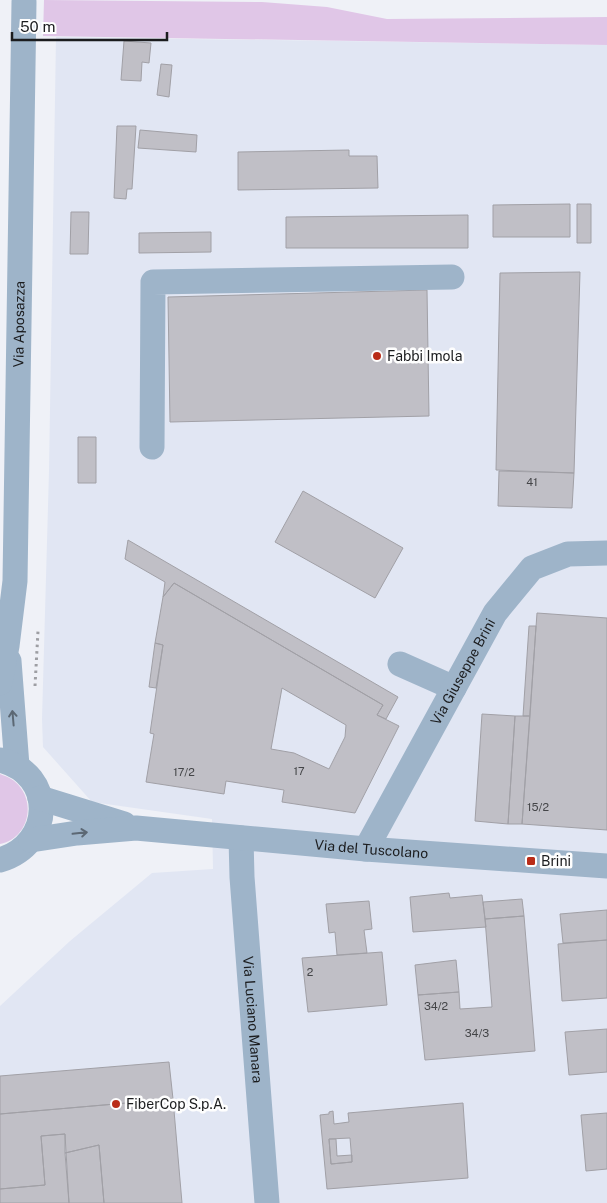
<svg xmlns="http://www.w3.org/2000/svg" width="607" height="1203" viewBox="0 0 607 1203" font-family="'Public Sans',sans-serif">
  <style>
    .built { fill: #e1e6f3 }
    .green { fill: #e0c6e7 }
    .building { fill: #c0bfc6; stroke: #a1a0a6; fill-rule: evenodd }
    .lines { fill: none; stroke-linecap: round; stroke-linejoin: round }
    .path { stroke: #9d9ea3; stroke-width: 3; stroke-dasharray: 2.5 4; stroke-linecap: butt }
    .minor { stroke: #9eb4c9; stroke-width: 25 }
    .oneway { stroke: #5c6874 }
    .poi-dot { fill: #b92c18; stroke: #fefefe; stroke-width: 2 }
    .labels { text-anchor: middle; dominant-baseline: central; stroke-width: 5; stroke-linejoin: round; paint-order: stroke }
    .number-label { font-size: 11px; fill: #444548 }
    .street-label { font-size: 14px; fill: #1b1c1e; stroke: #fefefe }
    .poi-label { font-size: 14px; fill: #1b1c1e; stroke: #fefefe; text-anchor: start }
  </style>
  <rect width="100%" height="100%" fill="#eff1f7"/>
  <!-- built -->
  <path class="built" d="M56 37 607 45V1203H0V1006L70 941 152 873 213 869 212 819 92 802 43 747 42 719 49 471Z"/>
  <!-- green -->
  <path class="green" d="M44 0 262 2 327 7 387 19 607 17V45L43 36Z
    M0 774C8 777 15 780 20 787 36 807 26 839 0 844Z"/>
  <!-- building -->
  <path class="building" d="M124 41 151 43 149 63 142 62 141 81 121 80Z
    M161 64 172 65 169 97 157 95Z
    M117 126H136L132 189H127L126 199 114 198Z
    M140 130 197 135 196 152 138 148Z
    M349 150V156H377L378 188 238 190V152Z
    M570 204V237H493V205Z
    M577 204H591V243H577Z
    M71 212H89L88 254H70Z
    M468 215V248H286V217Z
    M211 232V252L139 253V233Z
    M580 272 574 473 496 470 500 273Z
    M427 290 429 416 170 422 168 297Z
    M78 437H96V483H78Z
    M499 471 574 473 572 508 498 506Z
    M303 491 403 548 375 598 275 542Z
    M128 540 398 697 386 719 377 715 383 705 174 583 163 597 165 582 125 559Z
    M174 583 383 705 377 715 399 726 355 813 282 802 284 790 226 781 224 794 146 782 154 734 150 733 163 645 155 643 163 597ZM282 688 346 725 345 737 329 769 294 753 271 749Z
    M537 613 607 618V830L522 824Z
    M529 626H536L530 716H523Z
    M155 643 163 645 156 688 149 687Z
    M482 714 515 716 508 824 475 821Z
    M515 716H530L522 824H508Z
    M449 893 450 898 482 895 486 927 413 932 410 897Z
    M522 899 524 916 485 919 483 902Z
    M369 901 372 929 364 930 367 953 337 955 335 932 329 933 326 904Z
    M607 910V940L563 943 560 914Z
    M524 916 535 1051 425 1060 418 995 459 992 460 1009 492 1007 485 919Z
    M607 940V998L562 1001 558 944Z
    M382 952 387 1005 308 1012 302 958Z
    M456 960 459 992 418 995 415 965Z
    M607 1029V1072L569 1075 565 1032Z
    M169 1062 173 1099 0 1114V1076Z
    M173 1099 182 1203H104L99 1145 65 1153V1134L41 1136 45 1185 0 1189V1114Z
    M463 1103 468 1178 327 1189 320 1115 329 1114V1112L333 1111 334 1124 349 1122 348 1113ZM350 1138 352 1162 331 1164 329 1139Z
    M607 1113V1169L586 1171 581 1115Z
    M65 1134 69 1203H0V1189L45 1185 41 1136Z
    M329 1139H336L337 1156 352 1155V1162L331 1164Z
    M99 1145 104 1203H69L65 1153Z"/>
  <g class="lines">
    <!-- path -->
    <path class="path" d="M35 686 38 631"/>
    <!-- minor -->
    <g class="minor">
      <path d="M152 447 153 282 452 277"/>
      <path d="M9 661 17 766"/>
      <path d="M400 664 454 688"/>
      <path id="s1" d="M0 683 7 646 15 581 24 2"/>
      <path d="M0 760C56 774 54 844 0 860"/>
      <path d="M40 798 124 824"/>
      <path id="s2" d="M241 838 242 877 267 1203"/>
      <path id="s3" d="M31 840 77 833 136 828 366 849 607 866"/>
      <path id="s4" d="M366 849 495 613 532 568 568 554 607 553"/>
    </g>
  </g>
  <!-- one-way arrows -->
  <defs><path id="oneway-shaft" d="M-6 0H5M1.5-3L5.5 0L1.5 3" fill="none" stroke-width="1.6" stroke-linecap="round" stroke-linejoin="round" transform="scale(1.25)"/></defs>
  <g class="oneway">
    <use href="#oneway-shaft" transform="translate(13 718) rotate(-95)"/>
    <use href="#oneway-shaft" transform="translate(80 833) rotate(-6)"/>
  </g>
  <!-- markers -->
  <g class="poi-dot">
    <circle cx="377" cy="356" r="5"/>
    <rect x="526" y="856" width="10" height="10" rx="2.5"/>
    <circle cx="116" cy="1104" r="5"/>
  </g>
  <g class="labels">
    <!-- number labels -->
    <g class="number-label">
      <text x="532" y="482">41</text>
      <text x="299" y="771">17</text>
      <text x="184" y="772">17/2</text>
      <text x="538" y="807">15/2</text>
      <text x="310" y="972">2</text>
      <text x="436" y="1006">34/2</text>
      <text x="477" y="1033">34/3</text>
    </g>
    <!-- street labels -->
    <g class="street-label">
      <text stroke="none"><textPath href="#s1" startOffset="360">Via Aposazza</textPath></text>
      <text stroke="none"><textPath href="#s4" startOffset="202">Via Giuseppe Brini</textPath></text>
      <text stroke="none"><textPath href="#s3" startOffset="342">Via del Tuscolano</textPath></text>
      <text stroke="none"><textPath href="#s2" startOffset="182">Via Luciano Manara</textPath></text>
    </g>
    <!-- poi labels -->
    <g class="poi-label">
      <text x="387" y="356">Fabbi Imola</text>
      <text x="541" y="861">Brini</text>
      <text x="126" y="1104">FiberCop S.p.A.</text>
    </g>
  </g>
  <!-- scale -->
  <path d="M12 32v8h155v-8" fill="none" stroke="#1b1c1e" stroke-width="2.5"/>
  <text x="20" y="32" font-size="15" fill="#1b1c1e" stroke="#fefefe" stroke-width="4" paint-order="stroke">50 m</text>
</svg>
